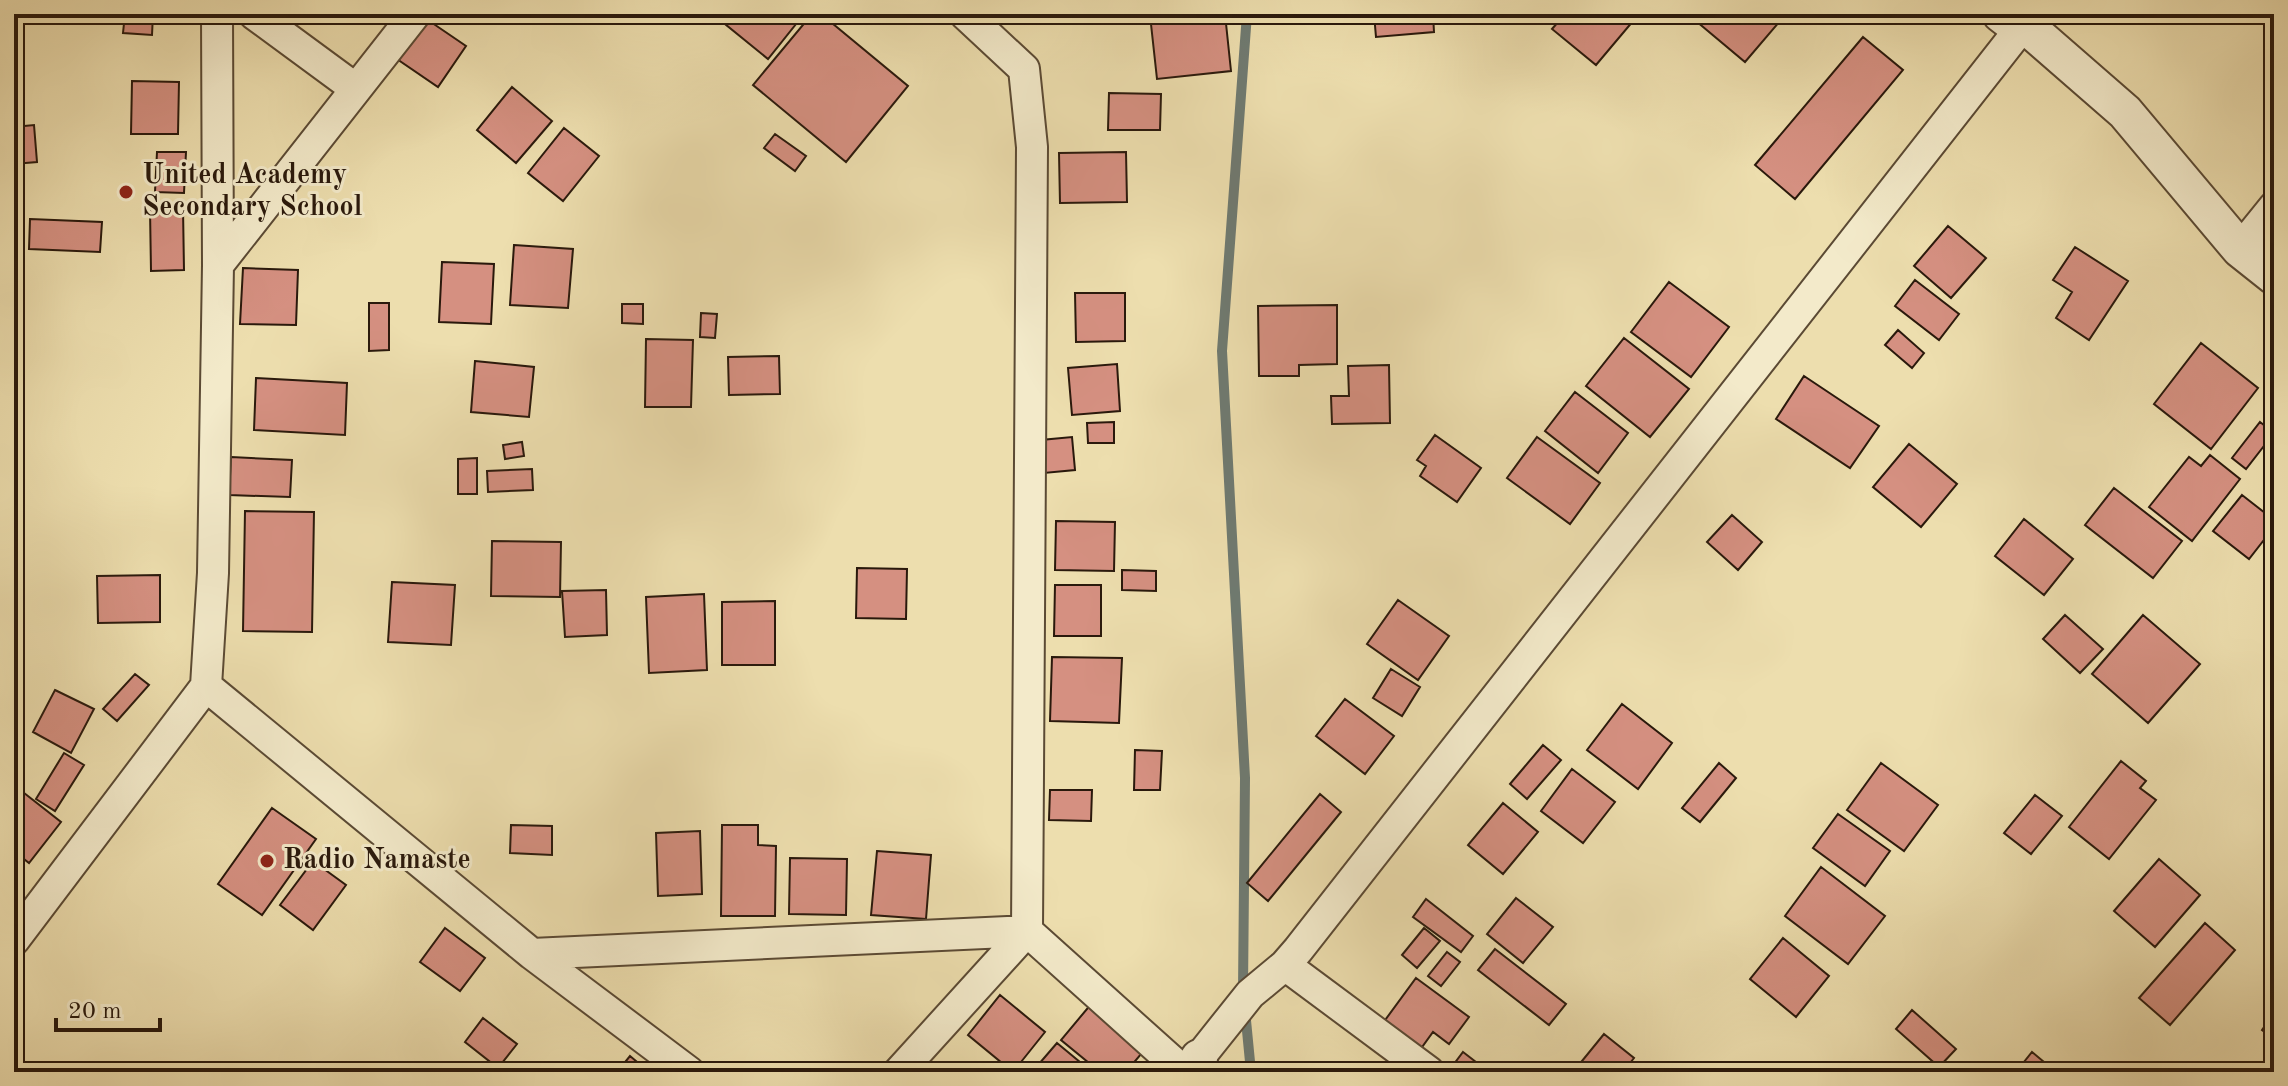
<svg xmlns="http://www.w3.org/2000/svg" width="2288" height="1086" viewBox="0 0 2288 1086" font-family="'Old Standard TT',serif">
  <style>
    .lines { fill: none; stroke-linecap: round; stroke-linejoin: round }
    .stream { stroke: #6f7a71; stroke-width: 10 }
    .building { fill: #d59081; stroke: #2a190c; stroke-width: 2 }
    .minor-casing { stroke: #5b4a34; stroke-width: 34 }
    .tertiary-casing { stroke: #5b4a34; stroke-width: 40 }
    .minor { stroke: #f3eaca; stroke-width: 30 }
    .tertiary { stroke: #f3eaca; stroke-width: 36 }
    .poi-dot { fill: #8f2418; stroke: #f3eaca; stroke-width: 3 }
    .labels { text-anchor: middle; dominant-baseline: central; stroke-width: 6; stroke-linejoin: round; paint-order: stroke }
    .poi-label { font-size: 28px; font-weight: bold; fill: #2a190c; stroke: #f3eaca; text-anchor: start }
  </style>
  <rect width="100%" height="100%" fill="#eddeae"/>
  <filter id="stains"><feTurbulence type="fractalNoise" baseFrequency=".0025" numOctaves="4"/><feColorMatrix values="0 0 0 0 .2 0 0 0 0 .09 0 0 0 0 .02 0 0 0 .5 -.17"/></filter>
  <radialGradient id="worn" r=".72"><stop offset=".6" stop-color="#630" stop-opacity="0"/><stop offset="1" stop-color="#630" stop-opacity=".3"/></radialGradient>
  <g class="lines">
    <!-- stream -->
    <path class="stream" d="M1243 990 1245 778 1222 351 1247 14
      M1245 1010 1251 1072"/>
  </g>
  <!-- building -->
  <path class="building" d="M64 14H119V21L64 22Z
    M125 14H153L152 35 123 33Z
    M733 14H804L768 59 725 24Z
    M812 14H821L908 86 846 162 753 85Z
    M1161 14H1225L1231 71 1157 79 1150 15Z
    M1374 14H1433L1434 32 1376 37Z
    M1565 14H1639L1596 65 1552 29Z
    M1691 14H1786L1745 62 1690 16Z
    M422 16 466 46 438 87 394 57Z
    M1863 37 1903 70 1795 199 1755 165Z
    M132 81 179 82 178 134H131Z
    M512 87 552 121 516 163 477 130Z
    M1109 93 1161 94 1160 130H1108Z
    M34 125 37 162 14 164V127Z
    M564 128 599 156 563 201 528 173Z
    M775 134 806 156 795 171 764 148Z
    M157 152H186L184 193 155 192Z
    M1126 152 1127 202 1060 203 1059 153Z
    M183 208 184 270 151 271 150 209Z
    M30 219 102 222 100 252 29 249Z
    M1948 226 1986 258 1951 298 1914 266Z
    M514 245 573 249 568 308 510 305Z
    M2075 247 2128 281 2089 340 2056 318 2072 292 2053 280Z
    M442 262 494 264 491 324 439 322Z
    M243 268 298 270 296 325 240 324Z
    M1915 280 1959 314 1939 340 1895 306Z
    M1669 282 1729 327 1691 377 1631 332Z
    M1075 293H1125V341L1076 342Z
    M369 303H389V350L369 351Z
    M622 304H643V324L622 323Z
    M1337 305V364L1299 365V376H1259L1258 306Z
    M701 313 717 314 715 338 700 337Z
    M1898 330 1924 353 1912 368 1885 345Z
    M1624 338 1689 389 1650 437 1586 386Z
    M646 339 693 340 691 407H645Z
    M2201 343 2258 388 2211 449 2154 404Z
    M779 356 780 394 729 395 728 357Z
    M475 361 534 367 529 417 471 412Z
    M1117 364 1120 411 1072 415 1068 368Z
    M1389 365 1390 423 1332 424 1331 396H1349L1348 366Z
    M1804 376 1879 426 1850 468 1776 419Z
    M256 378 347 383 345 435 254 430Z
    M1575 392 1628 433 1598 473 1545 431Z
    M1114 422V443H1088L1087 423Z
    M2260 422 2274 433 2246 469 2232 458Z
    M1435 435 1481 468 1457 502 1420 476 1426 466 1417 460Z
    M1072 437 1075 470 1044 473 1041 440Z
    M1537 437 1600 483 1570 524 1507 478Z
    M522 442 524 456 505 459 503 445Z
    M1909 444 1957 484 1921 527 1873 487Z
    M2210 455 2240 479 2192 541 2149 507 2189 457 2201 466Z
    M231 457 292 460 290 497 229 495Z
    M477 458V494H458V459Z
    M532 469 533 490 488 492 487 471Z
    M2114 488 2182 541 2153 578 2085 525Z
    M2242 495 2274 520V527L2249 559 2213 531Z
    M245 511 314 512 312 632 243 631Z
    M1732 515 1762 542 1738 570 1707 542Z
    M2024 519 2073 559 2044 595 1995 556Z
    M1056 521 1115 522 1114 571 1055 570Z
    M492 541 561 542 560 597 491 596Z
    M857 568 907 569 906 619 856 618Z
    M1122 570 1156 571V591L1122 590Z
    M160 575V622L98 623 97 576Z
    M392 582 455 585 451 645 388 642Z
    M1055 585H1101V636H1054Z
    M606 590 607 635 565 637 562 591Z
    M704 594 707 670 649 673 646 597Z
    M1398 600 1449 636 1418 680 1367 644Z
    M775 601V665H722V602Z
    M2065 615 2103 649 2080 673 2043 639Z
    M2143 615 2200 664 2148 723 2092 674Z
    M1052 657 1122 658 1119 723 1050 721Z
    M1391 669 1420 687 1402 716 1373 698Z
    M135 674 149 685 117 721 103 709Z
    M55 690 94 709 71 753 33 732Z
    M1345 699 1394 736 1365 774 1316 736Z
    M1622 704 1672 743 1638 789 1587 750Z
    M1543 745 1561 760 1527 799 1510 784Z
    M1135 750 1162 751 1160 790H1134Z
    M64 753 84 765 55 811 36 799Z
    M2121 761 2146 781 2140 788 2156 800 2109 859 2069 827Z
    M1719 763 1736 778 1700 822 1682 808Z
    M1881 763 1938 805 1904 851 1847 810Z
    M1572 769 1615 802 1583 843 1541 811Z
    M19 789 61 822 29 863 14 851V795Z
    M1050 790H1092L1091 821 1049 820Z
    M1320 794 1341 812 1268 901 1247 883Z
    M2035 795 2062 816 2031 854 2004 833Z
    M1503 803 1538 832 1503 874 1468 845Z
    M272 808 316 839 262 915 218 884Z
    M1838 814 1890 851 1865 886 1813 848Z
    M511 825 552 826V855L510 853Z
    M722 825H758V845L776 846 775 916H721Z
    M700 831 702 894 658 896 656 833Z
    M877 851 931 855 926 919 871 915Z
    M790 858 847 859 846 915 789 914Z
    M2159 859 2200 895 2155 947 2114 911Z
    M313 861 346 885 313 930 280 905Z
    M1821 867 1885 916 1848 964 1785 916Z
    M1516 898 1553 927 1523 963 1487 934Z
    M1426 899 1473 936 1461 952 1413 917Z
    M2205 923 2235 950 2170 1025 2139 998Z
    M445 928 485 958 460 991 420 962Z
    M1424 928 1440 941 1417 968 1402 955Z
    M1783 938 1829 976 1796 1017 1750 979Z
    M1495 949 1566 1004 1549 1025 1478 970Z
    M1447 952 1460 962 1441 986 1428 976Z
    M1416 978 1469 1017 1449 1044 1433 1032 1417 1054 1380 1027Z
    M1000 995 1045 1032 1013 1072 968 1035Z
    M1092 1003 1147 1047 1126 1072H1100L1061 1040Z
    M1912 1010 1956 1049 1939 1067 1896 1029Z
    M2274 1013V1039L2262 1030Z
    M483 1018 517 1044 498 1068 465 1042Z
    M1604 1034 1634 1058 1623 1072H1573Z
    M1057 1043 1092 1072H1032Z
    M1463 1052 1485 1069 1483 1072H1448Z
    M2032 1052 2056 1072H2016Z
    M630 1056 649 1072H617Z"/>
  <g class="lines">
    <defs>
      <path id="minor" d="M254 14 356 89
        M965 14 1024 69 1032 147 1027 931 1184 1072
        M2240 249 2274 207
        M218 265 415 14
        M206 686 532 954 689 1072
        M14 940 206 686 213 573 218 265 217 14
        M532 954 1027 931
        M1285 965 1429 1072
        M1199 1058 1250 994 1285 965 1298 950 2024 24
        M899 1072 1027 931"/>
      <path id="tertiary" d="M2001 14 2014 24H2024L2125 112 2240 249 2274 276
        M1194 1072 1199 1058"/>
    </defs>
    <!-- minor casing -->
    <use href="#minor" class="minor-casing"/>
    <!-- tertiary casing -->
    <use href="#tertiary" class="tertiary-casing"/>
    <!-- minor -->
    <use href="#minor" class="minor"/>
    <!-- tertiary -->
    <use href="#tertiary" class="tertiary"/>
  </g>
  <!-- markers -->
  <g class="poi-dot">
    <circle cx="126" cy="192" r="8"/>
    <circle cx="267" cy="861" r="8"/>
  </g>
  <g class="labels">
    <!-- poi labels -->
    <g class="poi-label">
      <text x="142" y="176">United Academy<tspan x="142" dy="32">Secondary School</tspan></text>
      <text x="283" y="861">Radio Namaste</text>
    </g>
  </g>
  <!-- margin -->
  <rect width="2288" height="1086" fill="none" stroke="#eddeae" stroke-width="48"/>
  <rect x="16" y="16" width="2256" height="1054" fill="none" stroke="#2a190c" stroke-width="4"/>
  <rect x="24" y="24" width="2240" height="1038" fill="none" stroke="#2a190c" stroke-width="2"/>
  <!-- scale -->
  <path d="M56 1018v12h104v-12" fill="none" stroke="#2a190c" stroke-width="4"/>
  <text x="68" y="1018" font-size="24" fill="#2a190c" stroke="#f3eaca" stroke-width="6" paint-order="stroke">20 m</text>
  <rect width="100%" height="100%" filter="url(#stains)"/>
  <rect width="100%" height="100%" fill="url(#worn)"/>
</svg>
